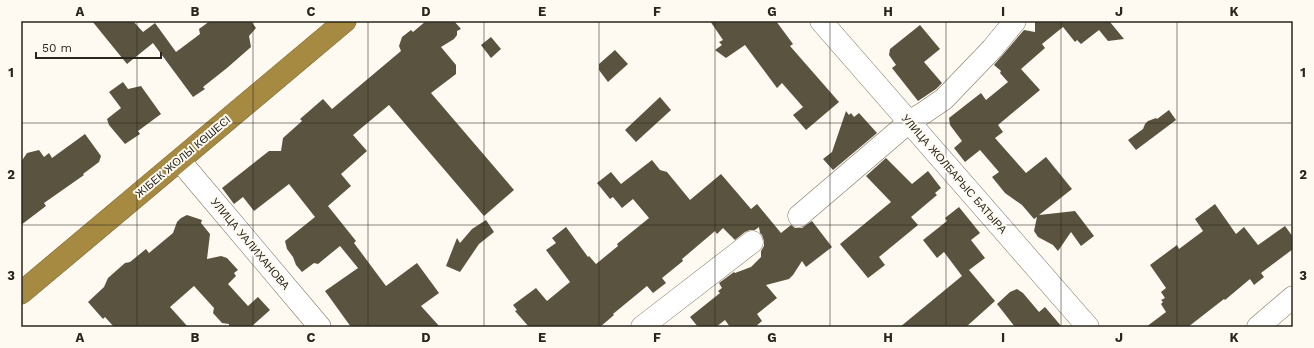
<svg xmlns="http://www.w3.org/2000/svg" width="1314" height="348" viewBox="0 0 1314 348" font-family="'Work Sans',sans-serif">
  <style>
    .building { fill: #5a533f }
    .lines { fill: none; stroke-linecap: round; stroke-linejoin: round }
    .minor-casing { stroke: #7d7460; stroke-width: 23 }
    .highway-casing { stroke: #7a6734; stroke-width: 23 }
    .minor { stroke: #fff; stroke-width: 22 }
    .highway { stroke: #a68a41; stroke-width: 22 }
    .grid { fill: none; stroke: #29261d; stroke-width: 1; stroke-opacity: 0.55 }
    .labels { text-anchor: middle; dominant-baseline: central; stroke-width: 4; stroke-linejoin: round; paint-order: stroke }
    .street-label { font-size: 11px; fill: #29261d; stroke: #fefaf1 }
    .neatline { fill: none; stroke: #29261d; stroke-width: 1.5 }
    .grid-label { font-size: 13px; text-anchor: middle; font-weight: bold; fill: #29261d }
  </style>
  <rect width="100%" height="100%" fill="#fefaf1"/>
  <!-- building -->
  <path class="building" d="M92 21H133L143 32 155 23 176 52 200 34 199 29 210 21H251L256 28 249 36 251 47 227 68 203 87 205 89 193 97 153 43 127 64Z
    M426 21H454L461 29 457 31V35L454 39 441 47 456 65V74L431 93 514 190 484 216 389 105 353 135 367 151 341 174 351 186 328 206 356 241 354 243 386 286 417 263 439 293 421 306 440 327H351L325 291 358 268 340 246 318 264 314 263 302 272 296 265 293 257 287 249 285 241 315 217 289 184 254 211 243 197 234 204 222 188 269 151H281L283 138 302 121 300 119 323 99 332 109 401 51 399 46 402 37 411 30 413 32Z
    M710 21H776L793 44 790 46 839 102 806 130 793 115 803 107 782 83 777 88 745 45 726 58 715 50 722 45 719 42 723 40Z
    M1035 21H1110V22L1124 39 1108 41 1099 30 1081 44 1077 40 1075 42 1063 27 1042 44 1045 48 1021 69 1040 90 998 125 1003 132 995 138 1026 173 1046 157 1072 189 1039 215 1075 211 1094 236 1081 246 1071 232 1058 251 1053 245 1038 237 1034 231 1037 217 1034 219 1022 205 1005 193 992 177 999 172 980 150 965 162 954 148 962 141 950 125 949 118 981 93 986 100 1008 82 1000 73 1001 71 994 65 1024 30 1035 32Z
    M920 25 940 49 924 62 942 83 936 89 918 101 892 68 896 65 889 55 890 49Z
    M491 37 501 49 491 58 481 45Z
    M615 50 628 64 608 82 599 70V64Z
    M123 82 128 89 141 86 161 114 138 131 140 134 125 144 109 125 107 119 121 108 109 92Z
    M660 97 671 110 636 142 625 130Z
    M1169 110 1176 120 1136 150 1128 140 1143 129 1145 124 1148 121 1156 118 1157 119Z
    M846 111 849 115 851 113 854 117 859 113 877 133 833 170 823 159 832 152Z
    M85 134 101 156 99 162 83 174 84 175 44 203 46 206 21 225V162L27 153 39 150 44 157 49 153 52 158Z
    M886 158 912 184 928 171 941 188 935 193 937 195 911 217 918 225 879 257 885 265 868 278 840 244 891 202 866 176Z
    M652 160 660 170 667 172 690 200 721 174 751 209 757 204 781 233 791 225 795 228H802L812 221 832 247 806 267 802 261 793 275 789 279 766 285 777 298 757 314 762 321 755 327H730L725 320 716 327H698L690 317 720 293 718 291 722 288 719 283 734 272 735 273 751 267 761 257V251L764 246V241L762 235 760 233 759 227 755 230H750L745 232 735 240 723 228 717 234 715 231 682 259 683 261 662 278 666 283 653 293 647 286 613 314 614 315 600 327H529L515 311 517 310 513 305 536 288 547 301 570 282 546 250 556 243 552 238 566 227 588 257 589 256 596 264 618 246 617 244 649 218 633 199 622 208 613 197 610 199 597 183 611 172 621 184Z
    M1215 204 1236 234 1244 227 1258 245 1285 226 1293 237V249L1261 273 1264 277 1254 285 1250 279 1225 300 1224 299 1188 327H1146L1166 312 1161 304 1163 302 1161 300 1165 298 1161 292 1166 288 1150 265 1177 245 1179 249 1203 231 1195 219Z
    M959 207 980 233 971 240 985 258 969 270 995 301 966 327H900L968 271 962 276 944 252 937 258 923 240 947 221 945 218Z
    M187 215 202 220 201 223 210 234 207 259 221 256 227 258 238 270 234 273 236 276 228 284 248 306 258 297 270 310 251 327H229V324L222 323 213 313 214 308 194 286 170 307 188 327H114L105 317 103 319 88 302 104 287 108 278 125 263 130 262 146 249 149 253 173 233 177 222 181 218Z
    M486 220 494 232 479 244 460 272 446 266 457 238 460 243 472 229Z
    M1017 289 1023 293 1039 312 1045 307 1062 327H1015L997 304 1010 292Z"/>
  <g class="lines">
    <defs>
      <path id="minor" d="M821 21 1088 327
        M180 161 320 327
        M799 216 909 122 925 112 944 99 992 49 1015 21
        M642 327 752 242
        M1258 327 1293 297"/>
      <path id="highway" d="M21 293 345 21"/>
    </defs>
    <!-- minor casing -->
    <use href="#minor" class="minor-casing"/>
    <!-- highway casing -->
    <use href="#highway" class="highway-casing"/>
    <!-- minor -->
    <use href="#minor" class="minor"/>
    <!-- highway -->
    <use href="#highway" class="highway"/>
  </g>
  <!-- grid -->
  <path class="grid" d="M137 21V327M253 21V327M368 21V327M484 21V327M599 21V327M715 21V327M830 21V327M946 21V327M1061 21V327M1177 21V327M21 123H1293M21 225H1293"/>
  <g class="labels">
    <!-- street labels -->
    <g class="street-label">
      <text transform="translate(183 157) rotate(-40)">ЖІБЕК ЖОЛЫ КӨШЕСІ</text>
      <text transform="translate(954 174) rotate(49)">УЛИЦА ЖОЛБАРЫС БАТЫРА</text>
      <text transform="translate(250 244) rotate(50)">УЛИЦА УАЛИХАНОВА</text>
    </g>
  </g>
  <!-- border -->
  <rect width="1314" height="348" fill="none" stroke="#fefaf1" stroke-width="44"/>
  <!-- scale -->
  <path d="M36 52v6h125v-6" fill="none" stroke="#29261d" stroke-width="2"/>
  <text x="42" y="52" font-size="12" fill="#29261d" stroke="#fefaf1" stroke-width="3" paint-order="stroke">50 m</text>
  <rect x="22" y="22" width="1270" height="304" class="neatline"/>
  <g class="grid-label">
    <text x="80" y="16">A</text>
    <text x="195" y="16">B</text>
    <text x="311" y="16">C</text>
    <text x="426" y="16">D</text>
    <text x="542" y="16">E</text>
    <text x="657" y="16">F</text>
    <text x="772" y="16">G</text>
    <text x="888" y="16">H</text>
    <text x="1003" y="16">I</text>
    <text x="1119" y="16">J</text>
    <text x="1234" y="16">K</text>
    <text x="11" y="77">1</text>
    <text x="1303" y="77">1</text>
    <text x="11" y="179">2</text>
    <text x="1303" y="179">2</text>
    <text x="11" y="280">3</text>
    <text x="1303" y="280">3</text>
    <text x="80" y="342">A</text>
    <text x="195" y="342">B</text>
    <text x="311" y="342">C</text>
    <text x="426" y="342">D</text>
    <text x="542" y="342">E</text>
    <text x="657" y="342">F</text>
    <text x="772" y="342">G</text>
    <text x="888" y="342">H</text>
    <text x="1003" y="342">I</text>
    <text x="1119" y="342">J</text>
    <text x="1234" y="342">K</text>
  </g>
</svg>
